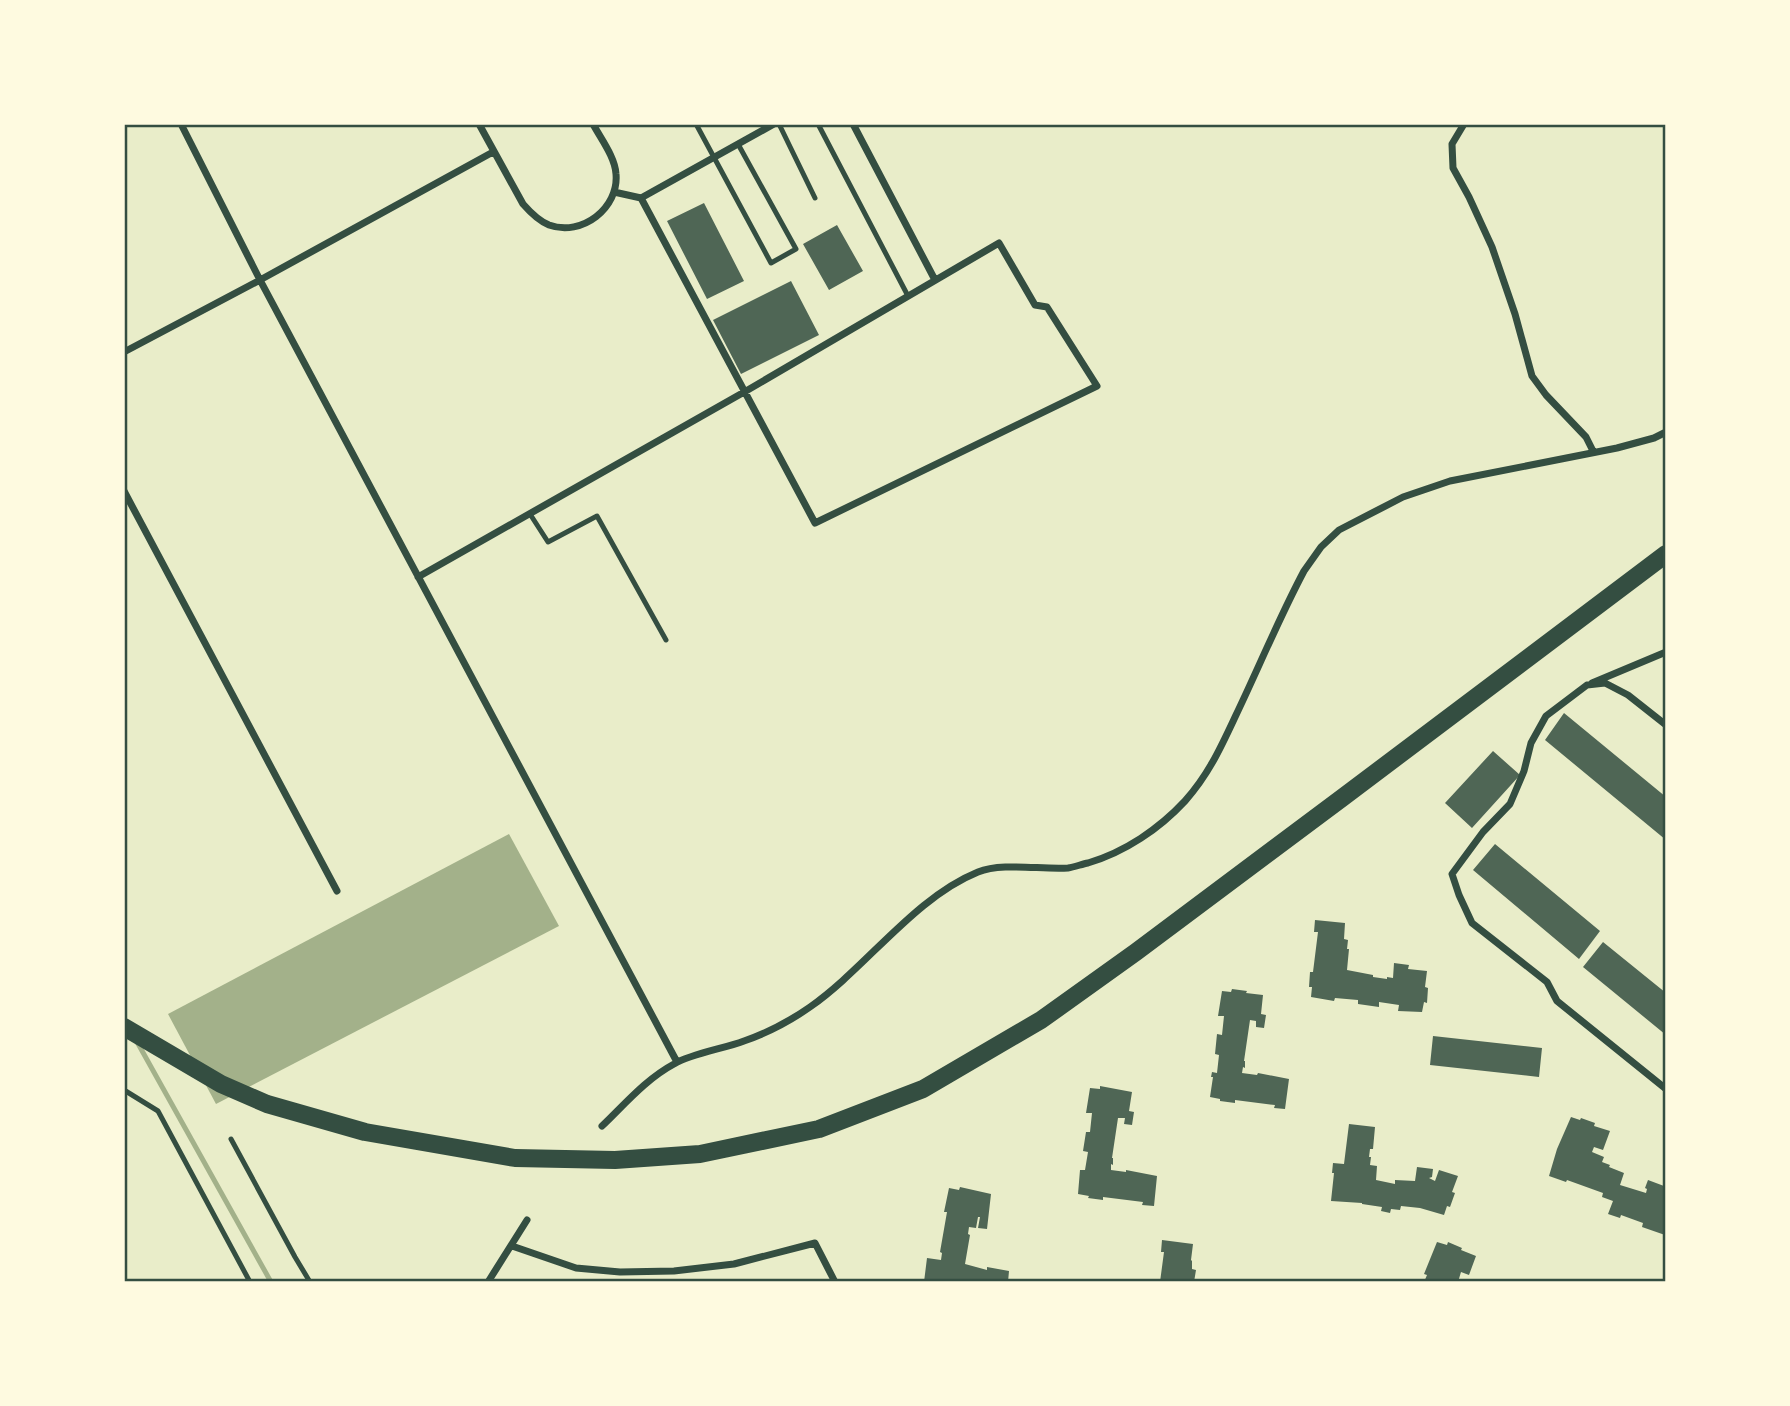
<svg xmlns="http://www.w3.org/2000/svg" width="1790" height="1406" viewBox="0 0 1790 1406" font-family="Manrope,sans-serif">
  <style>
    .water { fill: #a3b18a }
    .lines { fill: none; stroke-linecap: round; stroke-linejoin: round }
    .stream { stroke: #a3b18a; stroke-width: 5 }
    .building { fill: #4f6655 }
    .service { stroke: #344e41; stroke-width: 5 }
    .minor { stroke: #344e41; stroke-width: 7 }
    .trunk { stroke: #344e41; stroke-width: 18 }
    .neatline { fill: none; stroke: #344e41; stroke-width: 2.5 }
  </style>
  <rect width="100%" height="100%" fill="#e9edc9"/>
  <!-- water -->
  <path class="water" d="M509 834 559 926 216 1104 168 1014Z"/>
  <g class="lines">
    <!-- stream -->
    <path class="stream" d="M136 1040 271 1282"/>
  </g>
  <!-- building -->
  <path class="building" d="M704 203 744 281 707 299 667 221Z
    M837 225 863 271 829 290 803 244Z
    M791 281 819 335 741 374 713 320Z
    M1564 713 1666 797V840L1545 740Z
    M1493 751 1520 775 1472 828 1445 803Z
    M1495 844 1600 931 1579 959 1473 870Z
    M1315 920 1345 923 1344 939 1348 940 1347 949H1349L1347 970 1373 975V977L1387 979V977L1393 978 1394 963 1409 965 1408 969 1427 971 1425 987 1428 988 1427 1003 1424 1002 1422 1012 1398 1011 1399 1005 1379 1002V1007L1358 1004V1000L1335 998 1334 1001 1311 997 1312 987H1309L1310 972H1313L1318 932H1314Z
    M1603 942 1666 993V1035L1583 967Z
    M1232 989 1247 991 1246 993 1263 995 1261 1014 1266 1015 1264 1028 1256 1027V1021L1250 1020 1244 1061H1245V1068L1243 1067 1242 1073 1257 1075 1258 1073 1289 1079 1285 1109 1274 1108 1275 1105 1235 1100V1103L1220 1101V1099L1210 1097 1213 1077H1211L1212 1072 1217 1073 1219 1055 1215 1054 1217 1034 1222 1035 1224 1016H1218L1222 991 1231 992Z
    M1433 1036 1542 1048 1539 1077 1430 1065Z
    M1100 1086 1132 1092 1129 1111 1134 1112 1132 1125 1124 1124 1125 1118H1118L1112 1158H1113V1165L1111 1164V1170L1126 1172V1170L1157 1176 1154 1206 1142 1205 1143 1202 1103 1197V1200L1088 1198 1089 1196 1078 1194 1080 1170H1085L1088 1152 1083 1151 1086 1132H1090L1092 1113H1086L1090 1088 1100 1089Z
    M1571 1117 1580 1120 1581 1118 1595 1123 1594 1126 1610 1131 1603 1150 1594 1147 1592 1152 1604 1157 1602 1162 1610 1165 1609 1167 1624 1173 1620 1185 1646 1193 1647 1189 1645 1188 1648 1180 1664 1186 1663 1189 1666 1191 1665 1235 1642 1227 1643 1223 1621 1215 1620 1218 1608 1214 1613 1201 1602 1197 1603 1193 1567 1180 1566 1182 1549 1176 1557 1149Z
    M1349 1124 1375 1127 1373 1149H1370L1369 1157H1371L1370 1165 1377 1166 1376 1180 1395 1184V1180L1415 1181 1417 1167 1433 1169 1432 1177 1429 1178 1435 1181 1439 1170 1458 1176 1452 1192 1455 1193 1450 1207 1447 1206 1444 1215 1420 1208 1401 1206 1400 1210 1391 1209 1390 1213 1381 1211 1382 1207 1362 1204V1203L1331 1201 1334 1173H1332L1333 1163 1344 1164Z
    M960 1187 991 1194 987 1229 978 1228 980 1217H978L976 1228 969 1227 968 1234 970 1235 965 1264 987 1270V1267L1009 1271 1008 1282H924L927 1258 941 1260 942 1253 940 1252 947 1212H944L949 1188 959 1190Z
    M1162 1240 1193 1244 1191 1260 1192 1261V1269L1196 1270 1194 1282H1160L1164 1252H1161Z
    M1437 1242 1447 1245 1448 1242 1462 1248 1461 1250 1476 1256 1469 1275 1461 1272 1458 1282H1424L1427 1275 1424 1274Z"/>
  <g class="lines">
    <!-- service -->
    <path class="service" d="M696 124 771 263 796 249 738 144
      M779 124 815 198
      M818 124 908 296
      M530 514 548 542 597 516 666 640
      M124 1090 158 1111 250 1282
      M231 1139 295 1257 310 1282"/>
    <!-- minor -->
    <path class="minor" d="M181 124 260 280 677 1062
      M479 124 523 204C530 212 539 221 549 225 582 237 619 208 616 174 615 157 601 139 593 124
      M853 124 935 280
      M1464 124 1452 144 1453 168 1469 197 1492 247 1515 314 1532 376 1546 395 1586 437 1593 451
      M641 198 774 124
      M124 352 260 280 493 152
      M124 491 337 891
      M418 577 746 391 999 243 1035 305 1047 307 1097 386 815 523 641 198 614 192
      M1592 683 1666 652
      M1666 725 1628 695 1605 683 1587 685 1546 716 1531 743 1524 771 1510 804 1483 832 1452 874 1459 895 1472 923 1547 982 1557 1001 1666 1089
      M602 1126C625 1104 646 1079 674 1064 693 1053 723 1049 744 1041 767 1033 790 1021 810 1007 867 967 914 898 978 872 1002 862 1042 870 1068 868 1075 867 1082 864 1088 863 1125 852 1159 829 1185 801 1209 774 1221 747 1236 715 1259 667 1279 618 1304 571L1321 547 1339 530 1403 497 1450 481 1617 448 1654 438 1666 432
      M512 1246 576 1268 620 1272 674 1271 734 1264 815 1243 835 1282
      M488 1282 527 1220"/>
    <!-- trunk -->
    <path class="trunk" d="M124 1027 221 1084 267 1104 365 1132 515 1158 615 1160 700 1154 819 1129 923 1089 1041 1020 1136 952 1342 798 1666 554"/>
  </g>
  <!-- border -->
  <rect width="1790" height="1406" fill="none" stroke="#fefae0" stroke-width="252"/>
  <rect x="126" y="126" width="1538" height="1154" class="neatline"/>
</svg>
